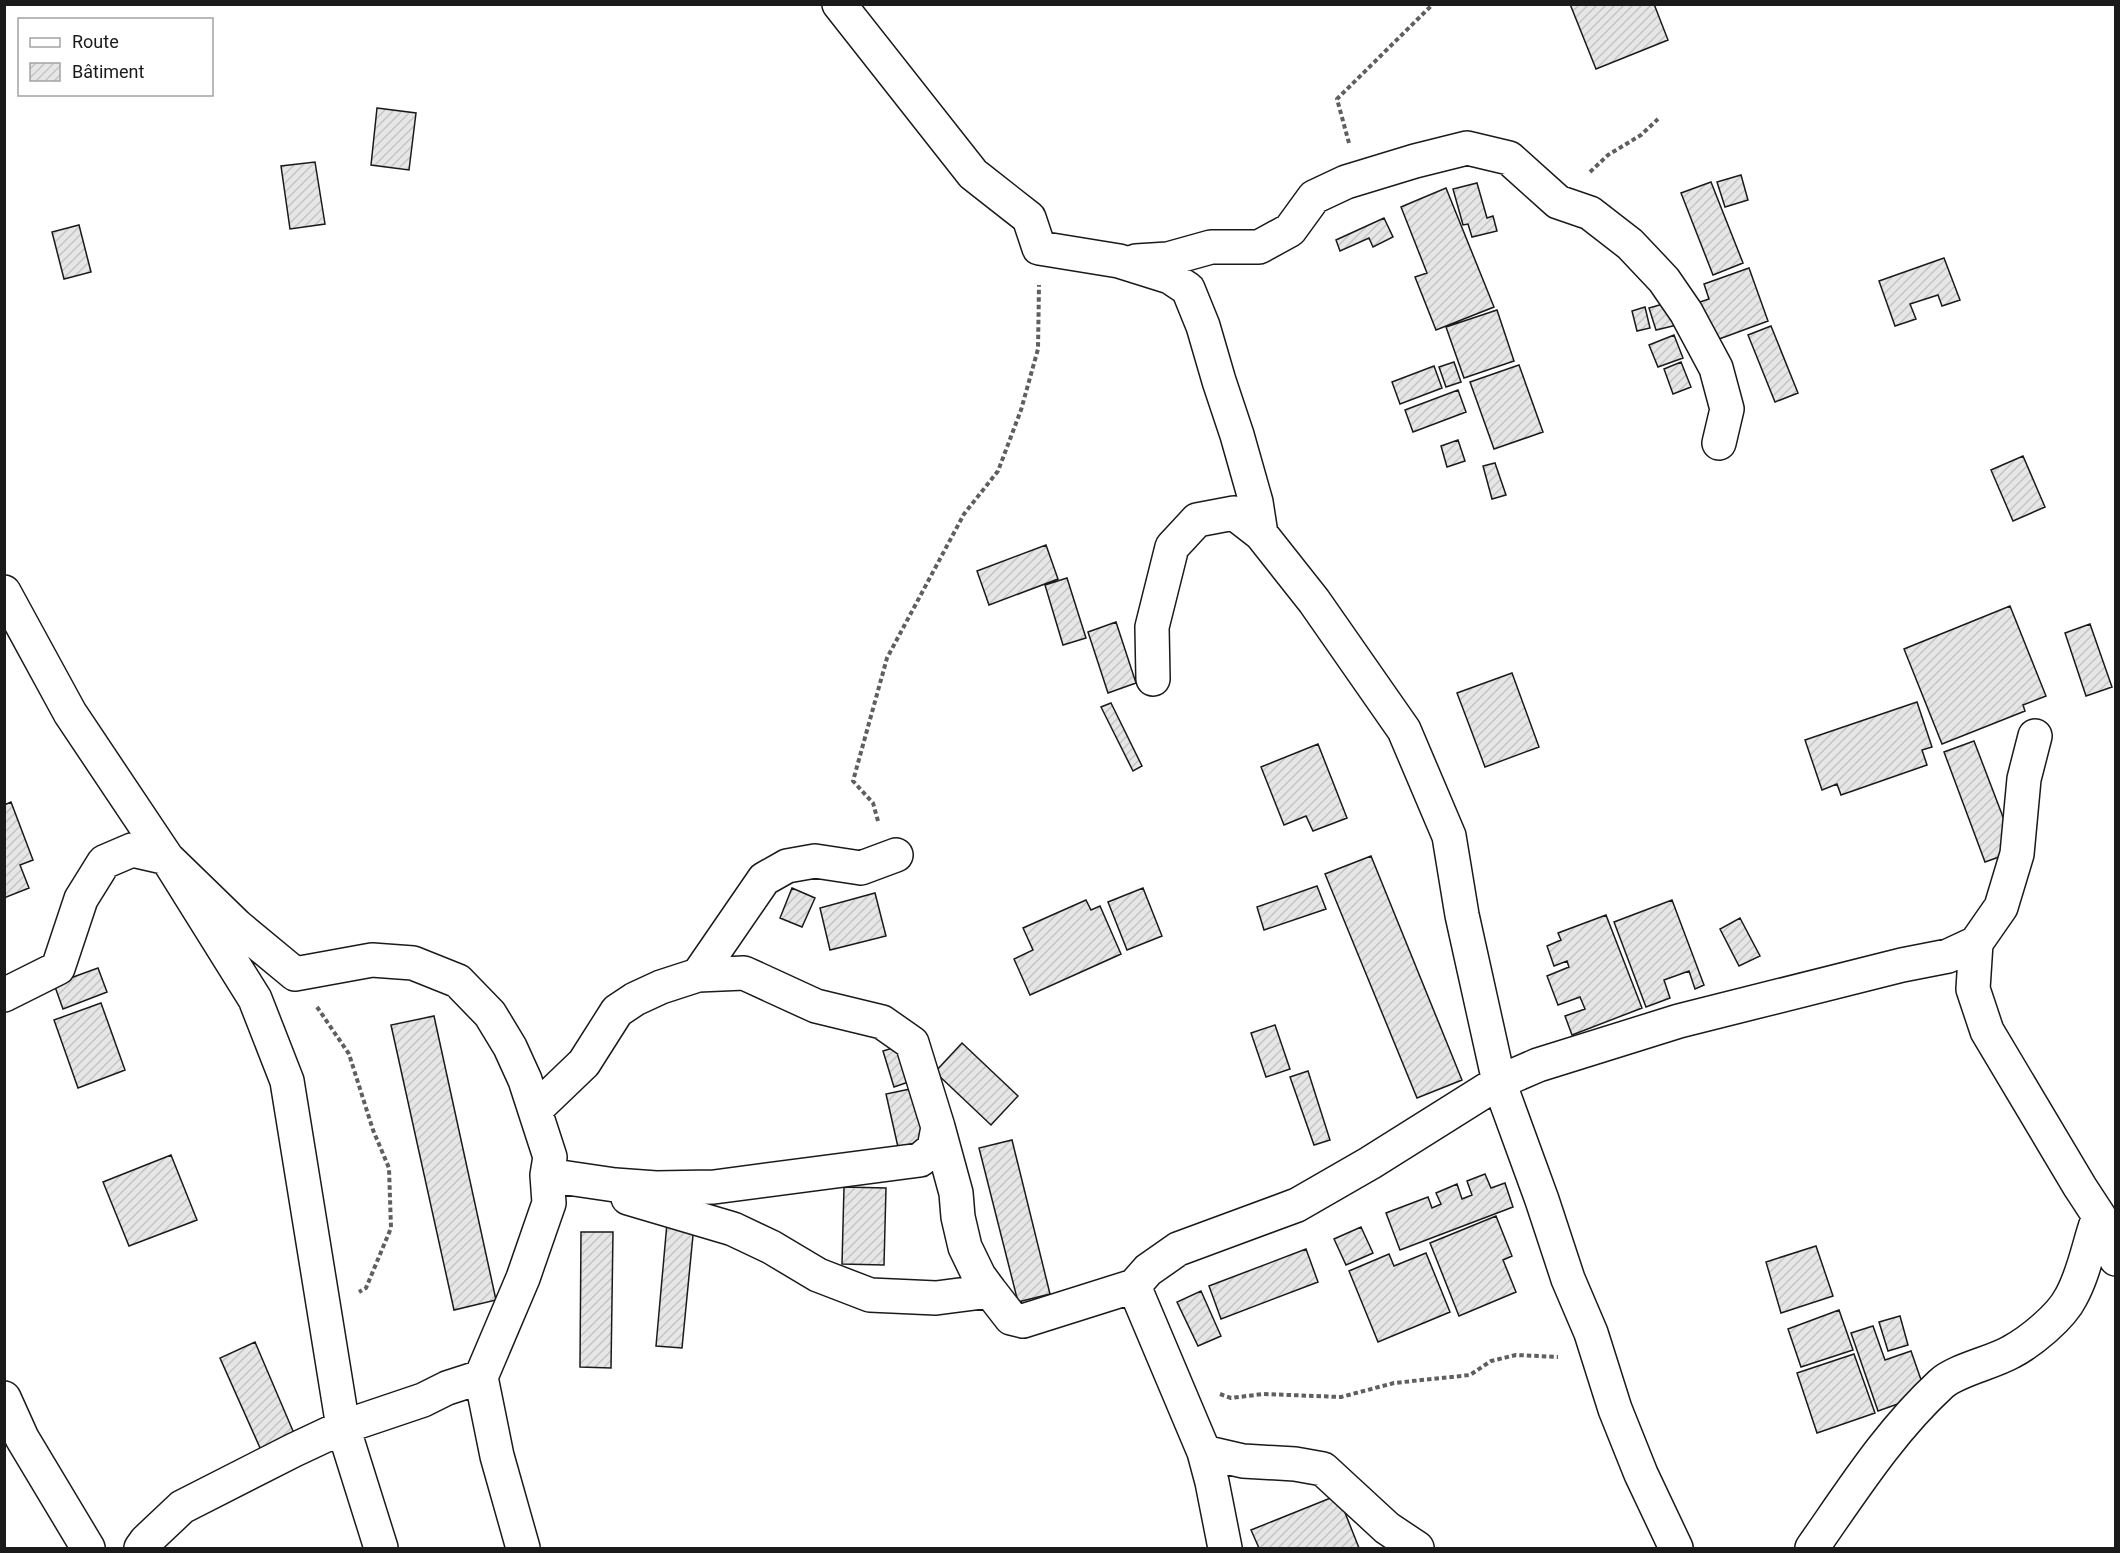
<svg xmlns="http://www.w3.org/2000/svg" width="2120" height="1553" viewBox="0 0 2120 1553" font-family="Roboto,sans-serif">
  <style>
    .building { fill: url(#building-hatch); stroke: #1a1a1a; stroke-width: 1.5 }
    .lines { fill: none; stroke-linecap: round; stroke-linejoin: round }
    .street-casing { stroke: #1a1a1a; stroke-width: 36 }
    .path { stroke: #5f5f5f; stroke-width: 4; stroke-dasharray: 4.5 3; stroke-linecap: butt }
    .street { stroke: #fff; stroke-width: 33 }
  </style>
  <defs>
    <pattern id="building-hatch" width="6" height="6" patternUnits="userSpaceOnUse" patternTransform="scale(1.5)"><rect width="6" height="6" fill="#e6e6e6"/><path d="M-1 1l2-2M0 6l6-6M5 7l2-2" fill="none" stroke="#c5c5c5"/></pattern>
  </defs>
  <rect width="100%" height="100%" fill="#fff"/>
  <!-- building -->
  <path class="building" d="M1570 4H1654L1668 40 1596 69Z
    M377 108 416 113 409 170 371 165Z
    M315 162 325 224 290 229 281 166Z
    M1741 175 1748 200 1725 207 1717 182Z
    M1711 182 1743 263 1713 275 1681 193Z
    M1477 183 1487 218 1493 216 1497 231 1472 237 1468 224 1463 225 1453 189Z
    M1446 188 1494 307 1436 330 1415 277 1427 273 1401 207Z
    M1384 218 1393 237 1373 247 1369 238 1340 251 1336 240Z
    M79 225 91 272 64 279 52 232Z
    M1944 258 1960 300 1942 306 1938 295 1910 304 1916 319 1895 326 1879 281Z
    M1749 268 1768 321 1711 342 1697 303 1709 299 1704 284Z
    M1670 302 1677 325 1656 330 1649 308Z
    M1645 307 1650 328 1637 331 1632 311Z
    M1497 310 1514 361 1464 378 1446 327Z
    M1771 326 1798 393 1775 402 1748 335Z
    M1674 335 1683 358 1658 367 1649 345Z
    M1454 362 1461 382 1446 387 1439 367Z
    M1681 362 1691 387 1673 394 1664 369Z
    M1519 365 1543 432 1494 449 1470 382Z
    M1434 366 1442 388 1400 404 1392 382Z
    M1458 390 1466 412 1413 432 1405 410Z
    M1458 440 1465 461 1447 467 1441 446Z
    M2023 456 2045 507 2013 521 1991 470Z
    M1495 463 1506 495 1492 499 1483 466Z
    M1046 545 1058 579 989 605 977 571Z
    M1067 578 1086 638 1063 645 1045 585Z
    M2010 606 2046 696 2023 705 2025 711 1942 744 1904 649Z
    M1116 622 1136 683 1108 693 1088 632Z
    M2090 624 2112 687 2086 696 2065 633Z
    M1512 673 1539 747 1485 767 1457 693Z
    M1917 702 1932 747 1922 750 1927 765 1841 795 1837 784 1822 790 1805 740Z
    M1111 703 1142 766 1133 771 1101 707Z
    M1974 741 2016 851 1985 862 1944 752Z
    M1318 744 1347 818 1313 831 1306 816 1284 825 1261 767Z
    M11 802 33 860 20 865 29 888 4 898V805Z
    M1371 856 1462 1080 1417 1098 1325 874Z
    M1317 886 1326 909 1264 930 1257 907Z
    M792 888 815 898 802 927 780 918Z
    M1143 888 1162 936 1127 950 1108 902Z
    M875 893 886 936 830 950 820 908Z
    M1086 900 1091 910 1100 906 1121 954 1030 995 1014 959 1033 950 1023 928Z
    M1672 900 1704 985 1695 989 1689 971 1664 980 1670 998 1646 1007 1614 922Z
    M1606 915 1642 1008 1572 1035 1565 1016 1585 1009 1580 997 1558 1005 1547 976 1569 967 1567 961 1554 966 1547 946 1561 940 1558 933Z
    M1740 918 1760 956 1739 966 1720 929Z
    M98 968 107 992 63 1009 54 984Z
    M101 1003 125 1070 78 1088 54 1020Z
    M434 1016 496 1300 454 1310 391 1025Z
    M1275 1025 1290 1069 1266 1077 1251 1033Z
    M962 1043 1018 1096 991 1125 935 1072Z
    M906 1044 917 1079 894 1087 883 1051Z
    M1308 1071 1330 1140 1314 1145 1290 1077Z
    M915 1088 927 1141 898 1147 886 1094Z
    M1012 1140 1050 1294 1018 1302 979 1148Z
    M171 1155 197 1220 129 1246 103 1182Z
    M1485 1174 1491 1188 1505 1183 1513 1207 1400 1250 1386 1213 1428 1197 1432 1208 1441 1204 1436 1193 1457 1184 1462 1199 1472 1195 1467 1181Z
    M844 1187 886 1188 884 1265 842 1264Z
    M1496 1216 1512 1256 1503 1260 1516 1292 1459 1316 1430 1243Z
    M667 1223 694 1225 682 1348 656 1346Z
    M1361 1227 1373 1253 1346 1265 1334 1239Z
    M581 1232H613L611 1368 580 1367Z
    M1816 1246 1833 1296 1781 1313 1766 1262Z
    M1306 1249 1318 1282 1221 1319 1209 1286Z
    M1426 1253 1450 1312 1378 1342 1349 1271 1389 1254 1394 1266Z
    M1201 1291 1221 1336 1198 1346 1177 1302Z
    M1839 1310 1853 1350 1801 1367 1788 1329Z
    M1900 1316 1908 1345 1888 1351 1879 1322Z
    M1873 1326 1885 1360 1911 1351 1926 1394 1878 1411 1851 1333Z
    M255 1342 299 1445 265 1459 220 1358Z
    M1854 1354 1875 1413 1817 1433 1797 1373Z
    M1338 1495 1359 1548H1259L1251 1530Z"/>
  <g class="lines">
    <defs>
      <path id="street" d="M839 4 973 174 1029 218 1039 248 1119 261 1170 277 1188 289 1203 326 1219 381 1237 435 1256 502 1261 534 1314 601 1404 730 1449 836 1462 915 1499 1082 1542 1200 1568 1279 1591 1333 1615 1409 1641 1474 1676 1548
        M1136 261 1168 259 1211 247H1259L1290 230 1314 197 1346 182 1415 161 1467 148 1509 158 1558 202 1590 213 1630 244 1664 280 1686 312 1716 368 1727 409 1719 443
        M4 592 70 713 167 858 255 999 287 1081 343 1427 381 1548
        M1153 679 1152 627 1172 547 1197 520 1234 513 1261 534
        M2035 736 2024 779 2017 854 2001 907 1976 943 1973 989 1987 1031 2080 1187 2099 1216 2116 1259
        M698 975 764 879 787 866 815 861 861 868 896 855
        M4 995 58 968 81 899 104 862 132 850 167 858 237 926 295 974 372 960 413 963 458 981 490 1014 510 1047 525 1080 550 1157 547 1175 549 1203 523 1278 481 1377 497 1456 523 1548
        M535 1110 584 1063 617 1011 635 999 661 987 698 975 744 973 816 1006 882 1022 912 1043 938 1127 934 1148 920 1160 714 1187 656 1188 615 1185 547 1175
        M938 1127 956 1193 958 1217 965 1247 979 1276 990 1291 1011 1318 1023 1321 1134 1286 1148 1270 1178 1249 1297 1205 1370 1163 1499 1082 1538 1065 1679 1021 1902 965 1948 956 1976 943
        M628 1198 733 1229 771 1247 818 1275 870 1295 936 1298 990 1291
        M1134 1286 1204 1452 1212 1482 1225 1548
        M4 1398 22 1438 88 1548
        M1204 1452 1243 1461 1295 1464 1323 1469 1387 1528 1417 1548
        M141 1548 146 1541 182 1507 294 1450 343 1427 423 1400 447 1388 481 1377
        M1812 1548C1852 1491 1889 1432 1941 1384 1956 1370 1992 1363 2011 1352 2030 1342 2061 1317 2071 1297 2085 1272 2089 1242 2099 1216"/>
    </defs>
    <!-- street casing -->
    <use href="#street" class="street-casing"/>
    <!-- path -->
    <path class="path" d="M1349 143 1337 99 1433 4
      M1590 172 1608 155 1641 135 1658 119
      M878 821 873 803 853 781 887 658 964 514 998 471 1021 410 1038 349 1039 285
      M317 1007 349 1054 373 1130 389 1168 391 1228 366 1288 359 1292
      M1220 1394 1231 1398 1263 1394 1341 1397 1394 1383 1470 1375 1491 1361 1516 1355 1558 1357"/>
    <!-- street -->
    <use href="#street" class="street"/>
  </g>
  <!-- border -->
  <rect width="2120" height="1553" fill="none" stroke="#1a1a1a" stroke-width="12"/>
  <!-- legend -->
  <rect x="18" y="18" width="195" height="78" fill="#ffffff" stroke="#a3a3a3" stroke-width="1.5"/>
  <rect x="30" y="38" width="30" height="9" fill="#ffffff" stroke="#a3a3a3" stroke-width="1.5"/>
  <text x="72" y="48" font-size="18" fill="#1a1a1a">Route</text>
  <rect x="30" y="63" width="30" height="18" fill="url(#building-hatch)" stroke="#a3a3a3" stroke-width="1.5"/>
  <text x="72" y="78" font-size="18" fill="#1a1a1a">Bâtiment</text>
</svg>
